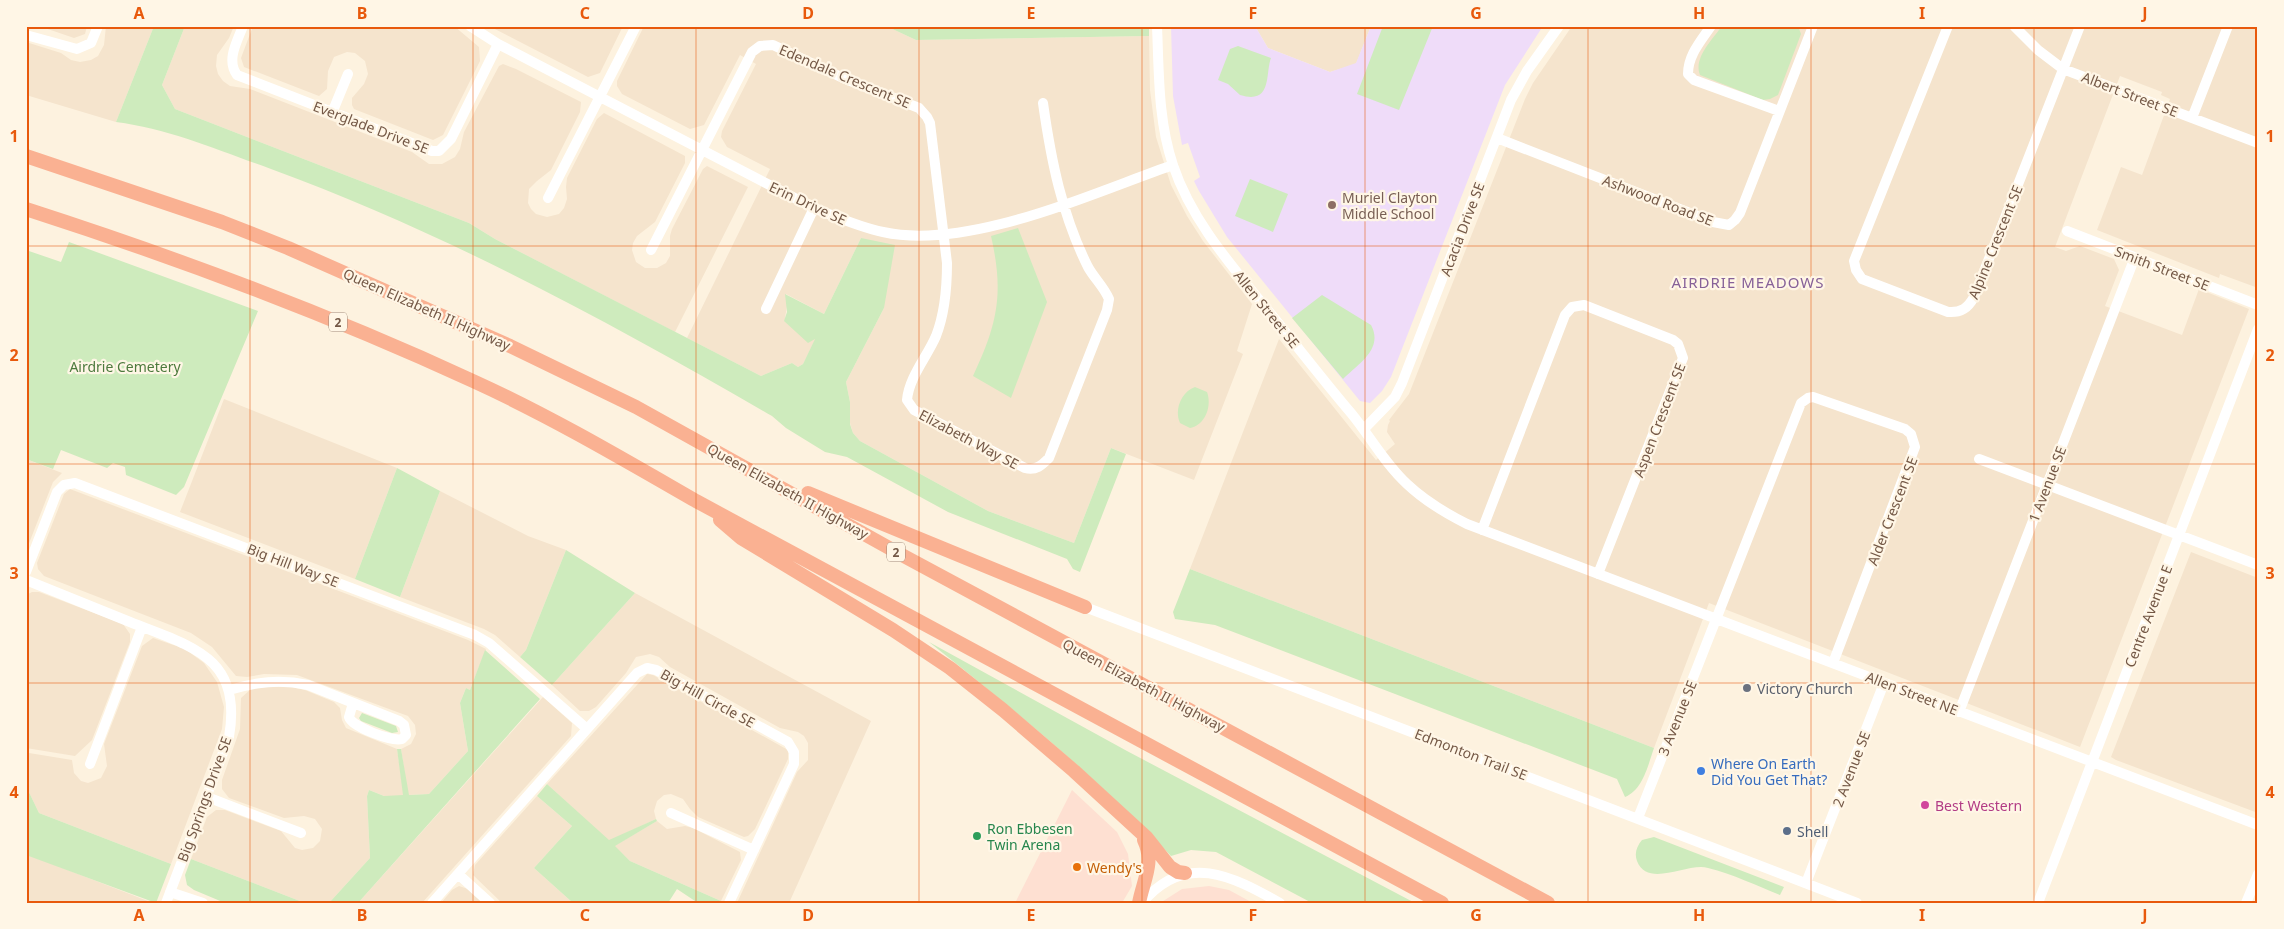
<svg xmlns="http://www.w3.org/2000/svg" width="2284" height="929" viewBox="0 0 2284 929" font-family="'Noto Sans',sans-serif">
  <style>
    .residential { fill: #f5e4cd }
    .commercial { fill: #fee0d2 }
    .education { fill: #efdcf9 }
    .green { fill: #ceebbd }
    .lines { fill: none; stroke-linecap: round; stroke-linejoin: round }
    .minor { stroke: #fff; stroke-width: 10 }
    .highway { stroke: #fab192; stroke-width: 14 }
    .grid { fill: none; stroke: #e8590c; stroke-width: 1; stroke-opacity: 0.55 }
    .education-dot { fill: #8d6e63; stroke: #fff6e6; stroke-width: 2 }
    .worship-dot { fill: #6b7280; stroke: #fff6e6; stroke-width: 2 }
    .shop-dot { fill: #3f7fe0; stroke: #fff6e6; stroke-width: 2 }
    .hotel-dot { fill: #d1479c; stroke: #fff6e6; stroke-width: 2 }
    .service-dot { fill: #5c6f8a; stroke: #fff6e6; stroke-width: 2 }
    .leisure-dot { fill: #2e9e5b; stroke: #fff6e6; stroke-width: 2 }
    .food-dot { fill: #e8710a; stroke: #fff6e6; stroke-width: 2 }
    .labels { text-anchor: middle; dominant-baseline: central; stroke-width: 4.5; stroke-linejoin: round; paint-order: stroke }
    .shield { fill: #fff6e6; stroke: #9e8776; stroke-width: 1 }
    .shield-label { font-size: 12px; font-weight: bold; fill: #745846 }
    .street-label { font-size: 14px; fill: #745846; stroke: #fff6e6 }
    .education-label { font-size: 14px; fill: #785e54; stroke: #fff6e6; text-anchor: start }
    .park-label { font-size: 14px; fill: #4d7a3d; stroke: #fff6e6 }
    .worship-label { font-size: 14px; fill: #5b616d; stroke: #fff6e6; text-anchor: start }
    .shop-label { font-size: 14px; fill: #366cbe; stroke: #fff6e6; text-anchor: start }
    .hotel-label { font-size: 14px; fill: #b23c85; stroke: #fff6e6; text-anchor: start }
    .leisure-label { font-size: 14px; fill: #27864d; stroke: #fff6e6; text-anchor: start }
    .service-label { font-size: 14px; fill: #4e5e75; stroke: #fff6e6; text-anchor: start }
    .food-label { font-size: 14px; fill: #c56008; stroke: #fff6e6; text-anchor: start }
    .neighbourhood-label { font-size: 15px; letter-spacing: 1px; fill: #876198; stroke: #fff6e6 }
    .neatline { fill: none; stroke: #e8590c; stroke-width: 2 }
    .grid-label { font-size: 16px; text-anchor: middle; font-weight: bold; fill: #e8590c }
  </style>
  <rect width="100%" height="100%" fill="#fdf2df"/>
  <!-- residential -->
  <path class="residential" d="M39 26H87L85 34 74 38Z
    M106 26H154L116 122 26 95V42L61 53 71 60 80 62 91 60 98 56 104 45Z
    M185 26H234L229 38 217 55 216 66 218 74 223 81 230 86 250 89 412 152 429 164H442L455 157 460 149 464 132 499 66 503 64 516 69 581 102 580 112 551 170 537 181 529 189 528 203 531 209 536 214 547 217 559 214 564 208 567 199 566 187 567 178 597 119 604 113 685 156V163L655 222 637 236 633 243 632 250 636 262 645 268H657L666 263 670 256V236L672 229 703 169 707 166 748 187 675 332 495 239 469 223 175 109 162 85Z
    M253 26H454L479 47 480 61 443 135 433 140 354 109 352 105V98L364 84 368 74 365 61 355 53 347 52 334 57 328 71 327 89 319 96 244 67 241 58Z
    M489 26H623L600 73 588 77Z
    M644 26H886L916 40 1149 36 1150 90 1156 137 1171 185 1187 216 1203 241 1252 304 1237 351 1243 354 1194 480 1111 448 1074 543 988 511 860 441 853 433 850 423V402L846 382 884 308 861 238 824 314 786 294 787 306 785 318 816 338 803 364 798 367 792 363 761 376 687 338 770 169 727 147 721 137 722 131 756 64 740 55 704 125 690 129 622 94 617 86V81Z
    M1255 26H1371L1356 64 1330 72 1268 48Z
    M1572 26H2258V288L2220 274 2219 278 2097 230 2121 167 2142 175 2170 99 2161 95 2162 92 2120 76 2055 247 2066 251 2080 246 2114 259 2119 270 2105 306 2182 335 2199 289 2249 309 2080 747 1709 603 1654 748 1190 569 1279 339 1376 460 1395 444 1387 432 1388 425 1390 421 1389 420 1409 394 1525 99 1533 83Z
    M224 399 397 468 355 579 180 512Z
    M26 459 62 473 53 482 26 551Z
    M70 489 468 640 486 649 470 690 466 688 460 703 468 751 429 794 408 795 401 749 411 744 416 734 415 725 408 716 297 675 264 674 247 677 236 676 212 647 191 633 44 576 38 569 37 563 64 494Z
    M440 491 528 536 566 550 526 650 520 657 495 635 484 629 400 597Z
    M2191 552 2258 578V813L2116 760 2111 757Z
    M32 592H39L123 624 130 634V642L92 740 75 756 26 748V595Z
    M635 593 871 721 789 903H737L797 772 808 760V743L804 736 798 732 780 728 670 667 659 657 650 654 636 657 626 673 596 707 589 711H580L552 685Z
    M153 638 185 649 204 663 217 682 224 707 222 729 171 864 39 813 26 786V761L29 753 72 760 74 773 81 781 88 783 101 778 107 766 104 744 142 646Z
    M647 674 653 675 788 750V759L755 829 748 836 744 837 698 817 690 809 683 799 671 794 664 795 657 801 654 811 656 819 609 841 547 784Z
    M266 687H291L305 690 334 702 340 708 342 720 346 728 397 749 404 796H384L369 790 367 796 370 858 329 903H305L191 859 207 817 216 810H225L281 831 295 848 302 850 313 848 320 841 322 829 315 819 304 816 284 818 229 798 222 789V780L240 729 241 698 251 689Z
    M543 697 572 723 571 736 422 903H358Z
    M537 796 572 826 534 868 573 903H502L473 875 475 865Z
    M657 821 667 829 685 826 693 828 740 852 741 860 721 901 630 861 614 846Z
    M26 855H29L153 903H26Z
    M459 886 468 889 483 903H441L452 890Z"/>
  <!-- commercial -->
  <path class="commercial" d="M1072 790 1117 832 1128 854 1132 886 1122 903H1015Z
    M1209 886 1229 890 1253 903H1160L1182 889Z"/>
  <!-- education -->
  <path class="education" d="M1171 26H1255L1268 48 1330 72 1356 63 1371 26H1543L1505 85 1391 377 1382 391 1370 403 1360 401 1227 237 1199 191 1194 181 1200 177 1188 143 1182 145 1173 96Z"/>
  <!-- green -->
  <path class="green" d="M154 26H185L162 85 175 109 469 223 495 239 761 376 792 363 798 367 803 364 815 339 808 343 784 321 787 312 785 294 824 314 861 238 895 245 884 308 846 382 850 402V424L853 433 860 441 988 511 1074 543 1111 448 1126 454 1080 572 1073 569 1067 559 948 512 847 457 825 452 786 428 772 416C611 323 446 233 271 169 220 151 170 129 116 122Z
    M886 26H1149V36L916 40Z
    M1383 26H1433L1399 110 1357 94Z
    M1722 26H1798L1801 34 1778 95 1770 99 1763 100 1700 75C1693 58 1713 39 1722 26Z
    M1238 46 1271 58C1265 73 1273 105 1240 95L1228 84 1218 80 1230 49Z
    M1250 179 1288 194 1273 232 1235 216Z
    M1018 228 1047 302 1011 398 973 376C998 323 1004 293 991 236Z
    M69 242 258 311 184 487 176 495 126 475 125 467 113 463 107 468 61 450 53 469 26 459V250L61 262Z
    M1322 295 1371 325C1384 349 1358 364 1343 379L1292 318Z
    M1195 387 1207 392C1212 405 1206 425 1190 428L1180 423C1174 410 1181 392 1195 387Z
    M397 468 440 491 400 597 355 579Z
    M566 550 635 593 552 685 520 657 526 650Z
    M1190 569 1654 748C1648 765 1643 790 1625 797L1617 779 1215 625 1175 619 1173 612Z
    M929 642 1127 751 1415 903H1312L1216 852 1191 850 1171 856C1097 777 1013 709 929 642Z
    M485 650 540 699 358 903H329L370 858 367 796 369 790 384 796 403 795 397 749H401L409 795 429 794 468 751 460 703 466 688 470 690Z
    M362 713 396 726 398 732 392 733 361 721 359 718Z
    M547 784 609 840 656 819 657 821 615 846 630 861 721 901 720 903H698L677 889 668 903H573L534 868 572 826 537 796Z
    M26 786 39 813 171 864 156 903 26 855Z
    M1654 837 1784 887 1780 895C1757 886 1733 874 1708 868 1688 862 1648 889 1637 861 1634 853 1637 846 1642 840Z
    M191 859 305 903H225L194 890 187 885 185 875Z"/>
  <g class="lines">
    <!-- minor -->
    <path class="minor" d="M243 26C237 42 226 60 237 75L432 151H439L451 139 498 44
      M470 26 498 44 814 208C837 217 859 227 883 232 968 251 1092 193 1173 165
      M1157 26C1159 72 1158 121 1173 165 1192 222 1233 267 1270 313 1297 346 1323 380 1351 413 1370 436 1385 464 1407 484 1425 501 1445 513 1467 524L2258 825
      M1711 26C1701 41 1688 55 1688 74L1694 80 1779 111
      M1948 26 1854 261 1856 270 1862 279 1948 312C1961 313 1968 308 1974 297L2080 26
      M2014 26 2038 50 2063 69 2258 143
      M26 35 77 49 91 43 98 26
      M332 113 348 74
      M2192 118 2228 26
      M1497 138 1713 222 1729 225 1735 220 1740 213 1813 26
      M548 198 636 26
      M2067 231 2258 305
      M651 250 752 52 760 46 773 45 843 78 919 108 927 117 930 123 947 263C947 288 945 313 936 336 927 357 909 377 907 400L914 410 1025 468C1036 471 1042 465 1049 458L1107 310 1109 299C1104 287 1094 278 1088 267 1062 215 1051 160 1043 103
      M766 309 814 208
      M1364 429 1395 397 1402 383 1511 100 1527 71 1559 26
      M1979 459 2258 565
      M1482 530 1565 315 1572 307 1584 305 1673 340 1678 344 1683 358 1598 574
      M26 572 57 492 64 485 75 483 475 635 489 643 586 728
      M26 580C61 594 95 608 130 622 190 646 243 656 229 737L166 903
      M1085 607 1857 903
      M229 690C256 682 280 679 308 685L399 721 404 725 406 735 402 739C392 742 352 727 349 717L353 703
      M1959 712 2135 257
      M90 764 142 627
      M207 797 301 833
      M671 813 754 850
      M1638 818 1801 403 1808 398 1813 397 1905 429 1911 434 1915 447 1833 663
      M458 874 490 903
      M1806 883 1884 683
      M170 892 203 903
      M432 903 637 673 647 668 656 670 788 742 794 752V764L729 903
      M1142 903C1185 851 1232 876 1280 903
      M2038 903 2258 329
      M2246 903 2258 874"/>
    <!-- highway -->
    <path class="highway" d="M26 156 222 222 288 248 510 346 636 407 900 554 1548 903
      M26 209C178 258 328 314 473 381 550 416 623 459 696 501L1442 903
      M808 493 1085 607
      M720 520 741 538 893 630 950 668 1003 710 1074 771 1147 838 1170 867 1178 872 1185 873
      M1139 903C1143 881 1155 862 1144 840"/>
  </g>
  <!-- grid -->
  <path class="grid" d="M250 26V903M473 26V903M696 26V903M919 26V903M1142 26V903M1365 26V903M1588 26V903M1811 26V903M2034 26V903M26 246H2258M26 464H2258M26 683H2258"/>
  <!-- markers -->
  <circle class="education-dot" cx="1332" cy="205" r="5"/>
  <circle class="worship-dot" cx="1747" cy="688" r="5"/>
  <circle class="shop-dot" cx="1701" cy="771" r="5"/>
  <circle class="hotel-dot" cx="1925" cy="805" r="5"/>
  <circle class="service-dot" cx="1787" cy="831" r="5"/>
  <circle class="leisure-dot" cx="977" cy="836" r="5"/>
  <circle class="food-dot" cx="1077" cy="867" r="5"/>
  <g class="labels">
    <!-- shield labels -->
    <g class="shield">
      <rect x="329" y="312.5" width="18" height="19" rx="4"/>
      <rect x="887" y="542.5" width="18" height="19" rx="4"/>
    </g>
    <g class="shield-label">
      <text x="338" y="322">2</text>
      <text x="896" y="552">2</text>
    </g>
    <!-- street labels -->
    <g class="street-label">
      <text transform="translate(845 76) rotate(23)">Edendale Crescent SE</text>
      <text transform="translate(2130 94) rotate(21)">Albert Street SE</text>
      <text transform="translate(371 127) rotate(21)">Everglade Drive SE</text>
      <text transform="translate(1658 200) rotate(21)">Ashwood Road SE</text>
      <text transform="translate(808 203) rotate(25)">Erin Drive SE</text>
      <text transform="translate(1462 229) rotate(-69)">Acacia Drive SE</text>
      <text transform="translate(1995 242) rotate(-68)">Alpine Crescent SE</text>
      <text transform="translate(2162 268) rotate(21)">Smith Street SE</text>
      <text transform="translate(427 309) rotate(24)">Queen Elizabeth II Highway</text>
      <text transform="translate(1267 309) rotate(51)">Allen Street SE</text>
      <text transform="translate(1659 420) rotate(-69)">Aspen Crescent SE</text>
      <text transform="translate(969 439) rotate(28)">Elizabeth Way SE</text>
      <text transform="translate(2047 484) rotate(-69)">1 Avenue SE</text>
      <text transform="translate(788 491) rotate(29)">Queen Elizabeth II Highway</text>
      <text transform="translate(1892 511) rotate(-69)">Alder Crescent SE</text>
      <text transform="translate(293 565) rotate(21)">Big Hill Way SE</text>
      <text transform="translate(2148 616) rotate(-69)">Centre Avenue E</text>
      <text transform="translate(1144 685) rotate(28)">Queen Elizabeth II Highway</text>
      <text transform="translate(1912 693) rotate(21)">Allen Street NE</text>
      <text transform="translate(708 698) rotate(29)">Big Hill Circle SE</text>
      <text transform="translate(1677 718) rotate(-68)">3 Avenue SE</text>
      <text transform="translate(1471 754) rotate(21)">Edmonton Trail SE</text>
      <text transform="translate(1851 769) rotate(-69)">2 Avenue SE</text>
      <text transform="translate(204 799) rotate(-70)">Big Springs Drive SE</text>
    </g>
    <!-- education labels -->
    <g class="education-label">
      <text x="1342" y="197">Muriel Clayton<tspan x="1342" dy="16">Middle School</tspan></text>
    </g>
    <!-- park labels -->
    <g class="park-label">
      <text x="125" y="366">Airdrie Cemetery</text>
    </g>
    <!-- worship labels -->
    <g class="worship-label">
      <text x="1757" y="688">Victory Church</text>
    </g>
    <!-- shop labels -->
    <g class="shop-label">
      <text x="1711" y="763">Where On Earth<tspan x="1711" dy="16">Did You Get That?</tspan></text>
    </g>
    <!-- hotel labels -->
    <g class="hotel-label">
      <text x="1935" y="805">Best Western</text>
    </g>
    <!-- leisure labels -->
    <g class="leisure-label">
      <text x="987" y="828">Ron Ebbesen<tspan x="987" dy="16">Twin Arena</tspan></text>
    </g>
    <!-- service labels -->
    <g class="service-label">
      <text x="1797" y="831">Shell</text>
    </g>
    <!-- food labels -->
    <g class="food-label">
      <text x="1087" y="867">Wendy's</text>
    </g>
    <!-- neighbourhood labels -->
    <g class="neighbourhood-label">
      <text x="1748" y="282">AIRDRIE MEADOWS</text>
    </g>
  </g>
  <!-- border -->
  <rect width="2284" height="929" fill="none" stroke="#fff6e6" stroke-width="55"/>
  <rect x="28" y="28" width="2228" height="874" class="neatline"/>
  <g class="grid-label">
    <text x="139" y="19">A</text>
    <text x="362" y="19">B</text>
    <text x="585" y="19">C</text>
    <text x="808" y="19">D</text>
    <text x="1031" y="19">E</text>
    <text x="1253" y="19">F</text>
    <text x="1476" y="19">G</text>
    <text x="1699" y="19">H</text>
    <text x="1922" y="19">I</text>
    <text x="2145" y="19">J</text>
    <text x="14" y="142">1</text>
    <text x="2270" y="142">1</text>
    <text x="14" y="361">2</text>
    <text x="2270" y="361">2</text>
    <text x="14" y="579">3</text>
    <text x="2270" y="579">3</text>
    <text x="14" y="798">4</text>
    <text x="2270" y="798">4</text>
    <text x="139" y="921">A</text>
    <text x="362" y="921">B</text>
    <text x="585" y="921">C</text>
    <text x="808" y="921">D</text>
    <text x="1031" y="921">E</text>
    <text x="1253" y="921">F</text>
    <text x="1476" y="921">G</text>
    <text x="1699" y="921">H</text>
    <text x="1922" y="921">I</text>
    <text x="2145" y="921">J</text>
  </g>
</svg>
